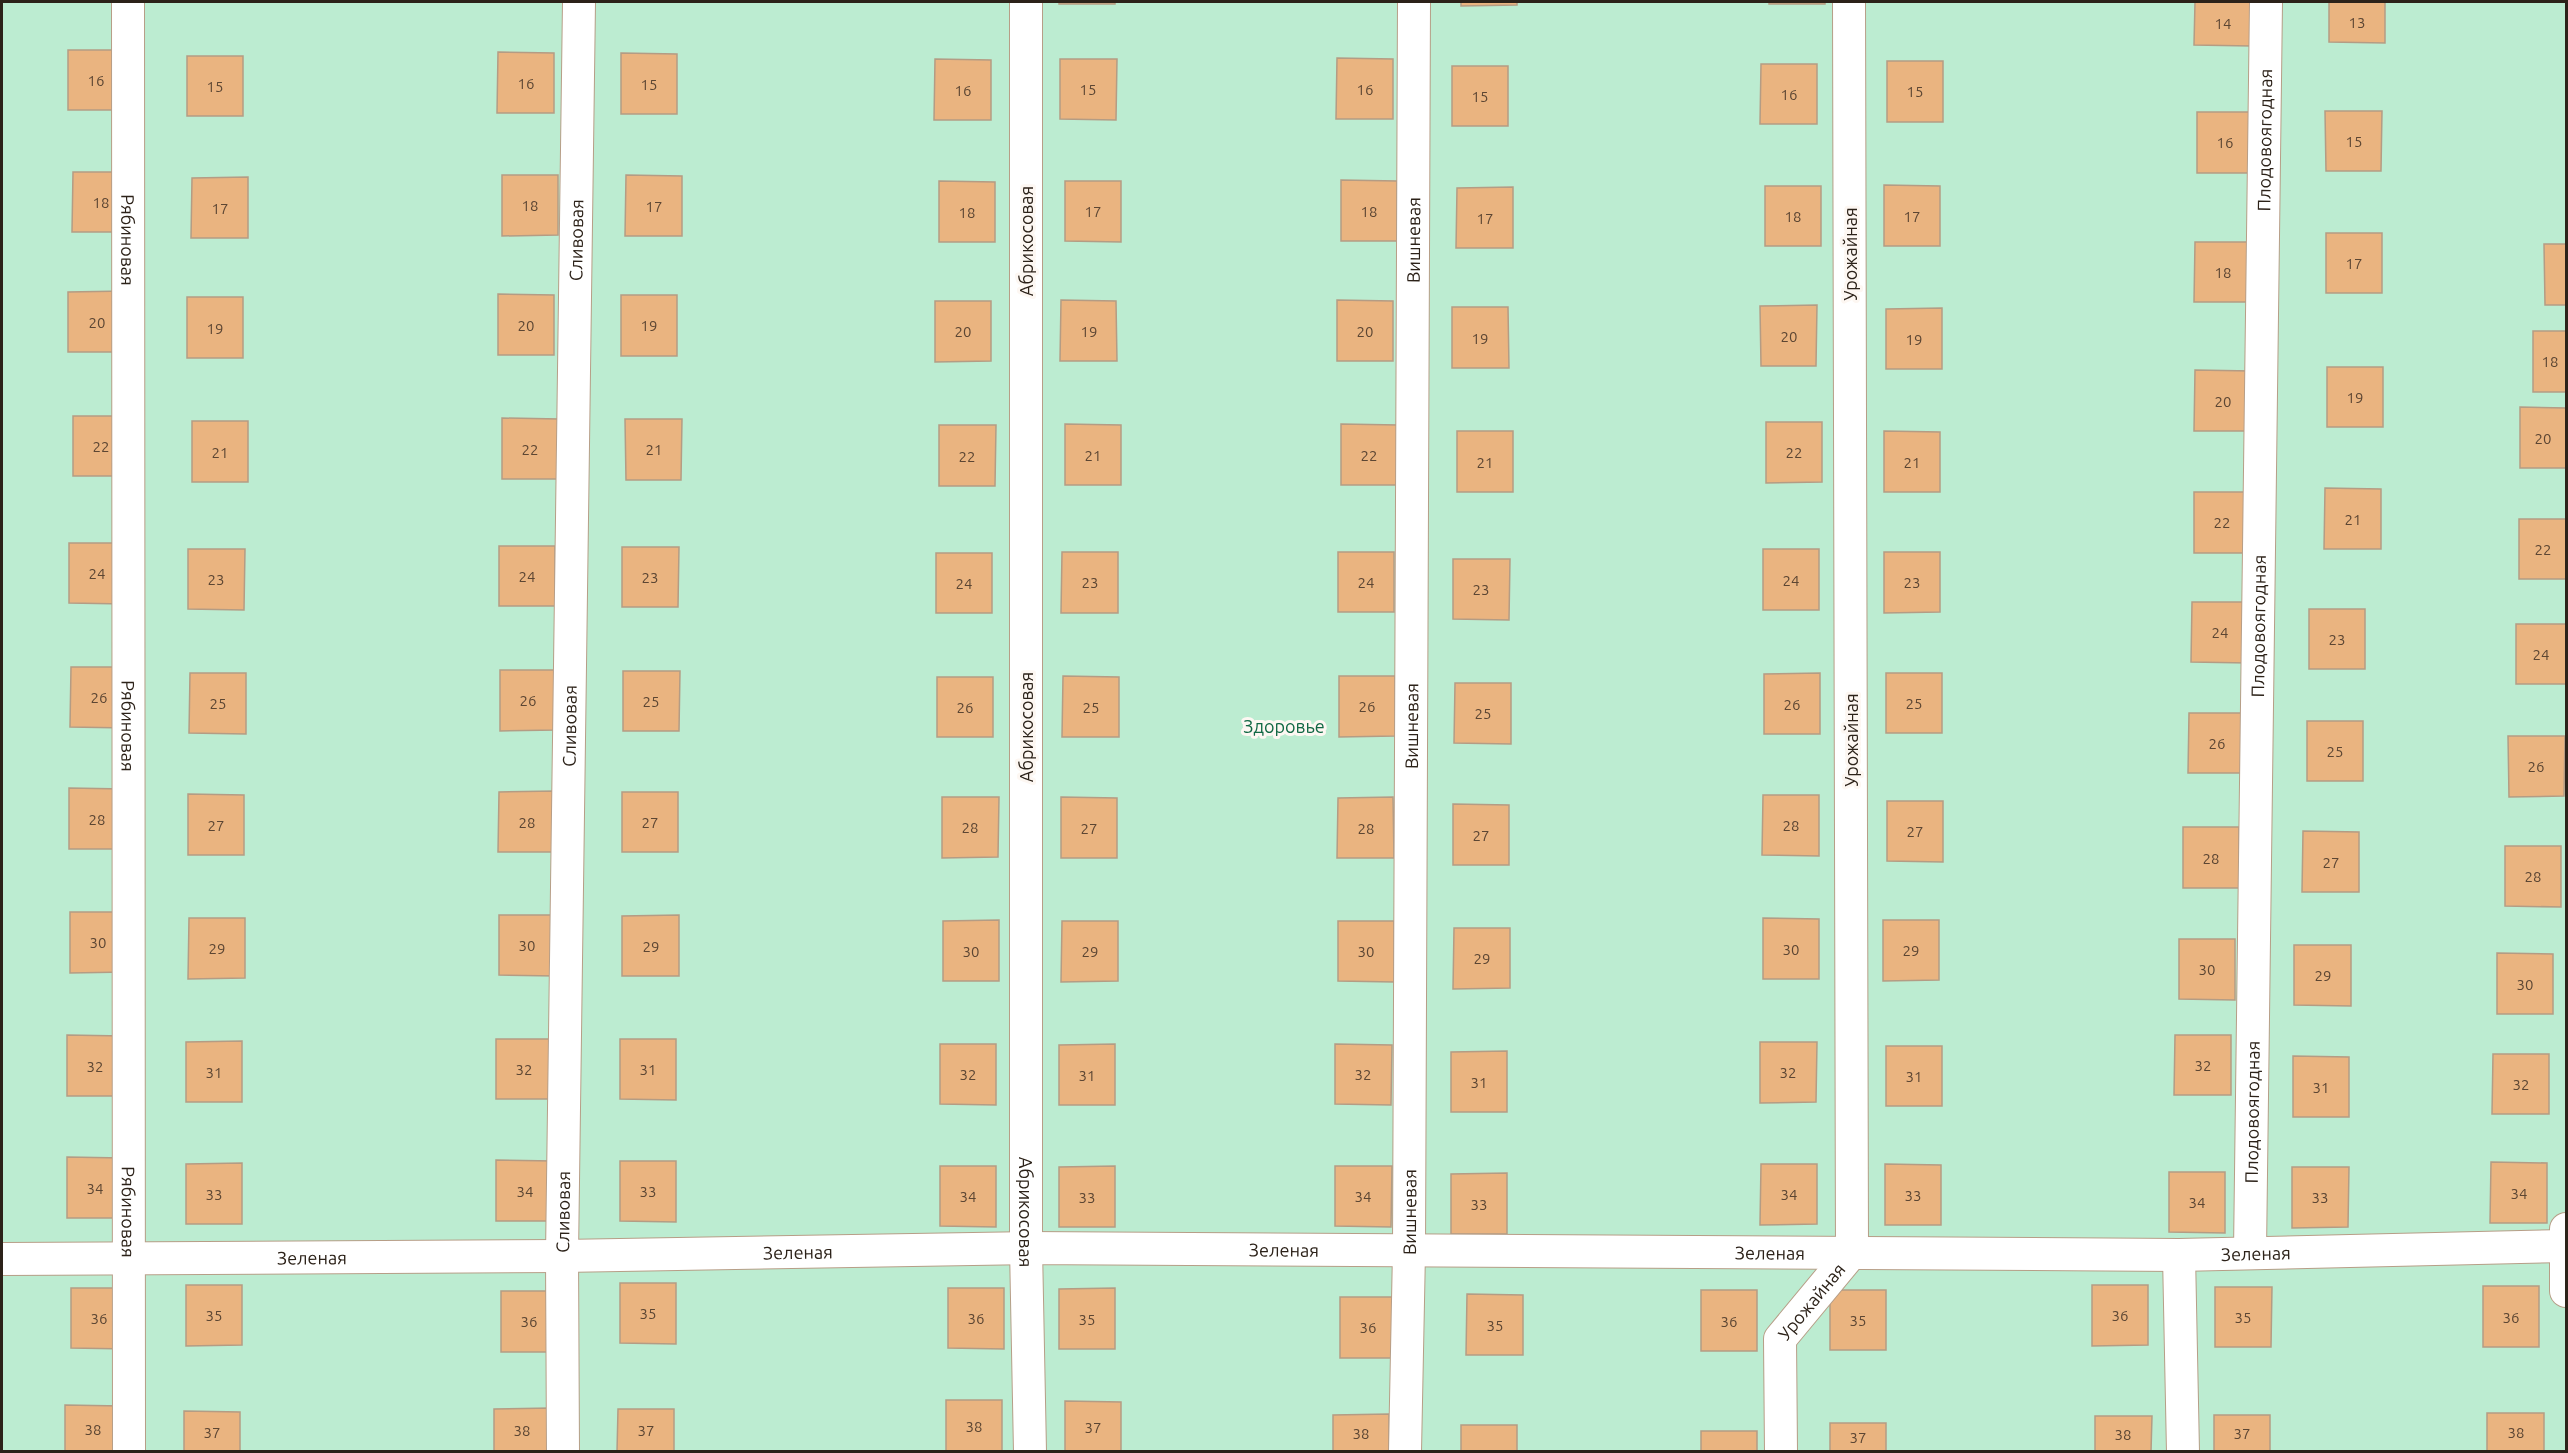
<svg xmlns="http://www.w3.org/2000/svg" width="2568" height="1453" viewBox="0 0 2568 1453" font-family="Ubuntu,sans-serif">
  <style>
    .green { fill: #bcecd1 }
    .building { fill: #eab480; stroke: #b49c84; stroke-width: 1.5 }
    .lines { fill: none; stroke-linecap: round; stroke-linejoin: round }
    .minor-casing { stroke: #b79e87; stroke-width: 34 }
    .minor { stroke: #fff; stroke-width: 32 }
    .labels { text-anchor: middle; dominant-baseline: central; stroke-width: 6; stroke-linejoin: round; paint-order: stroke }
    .number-label { font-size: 15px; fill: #5c4633 }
    .street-label { font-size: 18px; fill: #2c2219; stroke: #fdf7f2 }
    .park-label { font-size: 18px; fill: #116844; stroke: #fdf7f2 }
  </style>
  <rect width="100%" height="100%" fill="#fdf7f2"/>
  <!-- green -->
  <path class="green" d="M2 2H2566V1451H2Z"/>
  <!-- building -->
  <path class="building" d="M1059 2H1115V4H1059Z
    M1461 2H1517V5L1461 6Z
    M1769 2H1825V4H1769Z
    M2195 2H2251V46L2194 45Z
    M2329 2H2385V43L2329 42Z
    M68 50H124V110H68Z
    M498 52 554 53V113H497Z
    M621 53 677 54V114H621Z
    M187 56H243V116H187Z
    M1337 58 1393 59V119H1336Z
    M935 59 991 60V120H934Z
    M1060 59H1117L1116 120 1060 119Z
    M1887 61H1943V122H1887Z
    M1761 64H1817V124H1760Z
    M1452 66H1508V126H1452Z
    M2325 111H2382L2381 171H2326Z
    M2197 112H2253V173H2197Z
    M73 172H129V232H72Z
    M502 175H558V235L502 236Z
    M626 175 682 176V236H625Z
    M248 177V238H191L192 178Z
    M1341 180 1397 181V241H1341Z
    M939 181 995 182V242H939Z
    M1065 181H1121V242L1065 241Z
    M1884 185 1940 186V246H1884Z
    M1765 186H1821V246H1765Z
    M1513 187V248H1456L1457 188Z
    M2326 233H2382V293H2326Z
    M2195 242H2251V302H2194Z
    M2544 244H2566V305H2545Z
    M125 291V352H68V292Z
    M498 294 554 295V355H498Z
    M621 295H677V356H621Z
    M187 297H243V358H187Z
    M1061 300 1116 301 1117 361H1060Z
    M1337 300 1393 301V361H1337Z
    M935 301H991V361L935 362Z
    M1817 305 1816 366H1761L1760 306Z
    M1452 307H1508L1509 368H1452Z
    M1942 308V369H1886V309Z
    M2533 331H2566V392H2533Z
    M2327 367H2383V427H2327Z
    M2195 370 2251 371V431H2194Z
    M2520 407 2566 408V468H2520Z
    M73 416H129V476H73Z
    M502 418 559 419 558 479H502Z
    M625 419H682L681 480H626Z
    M192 421H248V482H192Z
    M1766 422H1822V482L1766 483Z
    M1065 424 1121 425V485H1065Z
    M1341 424 1398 425 1397 485H1341Z
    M939 425H996L995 486H939Z
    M1457 431H1513V492H1457Z
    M1884 431 1940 432V492H1884Z
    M2325 488 2381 489V549H2324Z
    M2194 492H2251L2250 553H2194Z
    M2519 519H2566V579H2519Z
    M69 543H126L125 604 69 603Z
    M499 546H555V606H499Z
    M622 547H679L678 607H622Z
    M188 549H245L244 610 188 609Z
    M1763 549H1819V610H1763Z
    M1062 552H1118V613H1061Z
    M1338 552H1394V612H1338Z
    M1884 552H1940V612L1884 613Z
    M936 553H992V613H936Z
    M1453 559H1510L1509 620 1453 619Z
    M2192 602H2248V663L2191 662Z
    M2309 609H2365V669H2309Z
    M2516 624H2566V684H2516Z
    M71 667H127V728L70 727Z
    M500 670H556V730L500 731Z
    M623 671H680L679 731H623Z
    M190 673H246V734L189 733Z
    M1820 673V734H1764V674Z
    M1886 673H1942V733H1886Z
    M1063 676 1119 677V737H1062Z
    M1339 676H1395V736L1339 737Z
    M937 677H993V737H937Z
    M1455 683H1511V744L1454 743Z
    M2189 713H2245V773H2188Z
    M2307 721H2363V781H2307Z
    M2508 736H2565L2564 796 2509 797Z
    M69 788 125 789V849H69Z
    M555 791V852H498L499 792Z
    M622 792H678V852H622Z
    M188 794 244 795V855H188Z
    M1763 795H1819V856L1762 855Z
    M942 797H999L998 857 942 858Z
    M1061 797 1117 798V858H1061Z
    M1393 797 1394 858H1337L1338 798Z
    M1887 801H1943V862L1887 861Z
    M1453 804 1509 805V865H1453Z
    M2183 827H2239V888H2183Z
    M2303 831 2359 832V892H2302Z
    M2505 846H2561V907L2505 906Z
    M70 912H126V972L70 973Z
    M499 915H555V976L499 975Z
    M679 915V976H622V916Z
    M189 918H245V978L188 979Z
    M1763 918 1819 919V979H1763Z
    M999 920V981H943V921Z
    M1883 920H1939V980L1883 981Z
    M1062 921H1118V981L1061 982Z
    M1338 921H1394V982L1338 981Z
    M1454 928H1510V988L1453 989Z
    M2179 939H2235V1000L2179 999Z
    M2294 945H2351V1006L2294 1005Z
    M2497 953 2553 954V1014H2497Z
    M67 1035 123 1036V1096H67Z
    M2175 1035H2231V1095H2174Z
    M496 1039H553L552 1099H496Z
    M620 1039H676V1100L620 1099Z
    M242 1041V1102H186V1042Z
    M1760 1042H1817L1816 1102 1760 1103Z
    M940 1044H996V1105L940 1104Z
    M1115 1044V1105H1059V1045Z
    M1335 1044 1392 1045 1391 1105 1335 1104Z
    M1886 1046H1942V1106H1886Z
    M1507 1051V1112H1451V1052Z
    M2493 1054H2549V1114H2492Z
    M2293 1056 2349 1057V1117H2293Z
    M67 1157 123 1158V1218H67Z
    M496 1160 553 1161V1221H496Z
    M620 1161H676V1222L620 1221Z
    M2491 1162 2547 1163V1223H2490Z
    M242 1163V1224H186V1164Z
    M1761 1164H1817V1224L1760 1225Z
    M1885 1164 1941 1165V1225H1885Z
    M940 1166H996V1227L940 1226Z
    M1115 1166V1227H1059V1167Z
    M1335 1166H1392L1391 1227 1335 1226Z
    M2292 1167H2349L2348 1227 2292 1228Z
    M2169 1172H2225V1233L2169 1232Z
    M1507 1173V1234H1451V1174Z
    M620 1283H676V1344L620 1343Z
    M186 1285H242V1345L186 1346Z
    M2092 1285H2148V1345L2092 1346Z
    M2483 1286H2539V1347H2483Z
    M2215 1287H2272L2271 1347H2215Z
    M71 1288H127L128 1349 71 1348Z
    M948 1288H1004V1349L948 1348Z
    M1115 1288V1349H1059V1289Z
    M1701 1290H1757V1351H1701Z
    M1830 1290H1886V1350H1830Z
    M501 1291H557V1352H501Z
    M1467 1294 1523 1295V1355H1466Z
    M1340 1297H1396V1358H1340Z
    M946 1400H1002V1452H946Z
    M1065 1401 1121 1402V1452H1065Z
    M65 1405 121 1406V1452H65Z
    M551 1408V1452H494V1409Z
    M618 1409H674V1452H617Z
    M184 1411 240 1412V1452H184Z
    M2487 1413H2544V1452H2487Z
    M1389 1414V1452H1333V1415Z
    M2214 1415H2270V1452H2214Z
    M2095 1416H2152L2151 1452H2095Z
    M1830 1423H1886V1452H1830Z
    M1461 1425H1517V1452H1461Z
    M1701 1431H1757V1452H1701Z"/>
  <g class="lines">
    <defs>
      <g id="minor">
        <path id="s1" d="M128 2 129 1452"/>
        <path id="s2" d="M1026 2V1248L1030 1452"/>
        <path d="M2566 1229V1291"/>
        <path id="s3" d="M2250 1252 2266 2"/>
        <path d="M2179 1255 2183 1452"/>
        <path id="s4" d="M2 1259 562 1256 1026 1248 2179 1255 2566 1246"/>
        <path id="s5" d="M563 1452 562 1256 579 2"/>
        <path id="s6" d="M1405 1452 1409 1251 1414 2"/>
        <path id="s7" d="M1781 1452 1780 1339 1852 1252 1849 2"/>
      </g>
    </defs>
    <!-- minor casing -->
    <use href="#minor" class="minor-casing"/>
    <!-- minor -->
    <use href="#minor" class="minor"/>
  </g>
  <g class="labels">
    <!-- number labels -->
    <g class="number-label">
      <text x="2357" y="22">13</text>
      <text x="2223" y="23">14</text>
      <text x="96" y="80">16</text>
      <text x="526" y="83">16</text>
      <text x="649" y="84">15</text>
      <text x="215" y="86">15</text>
      <text x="1088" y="89">15</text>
      <text x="1365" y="89">16</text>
      <text x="963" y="90">16</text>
      <text x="1915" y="91">15</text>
      <text x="1789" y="94">16</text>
      <text x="1480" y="96">15</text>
      <text x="2354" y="141">15</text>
      <text x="2225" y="142">16</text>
      <text x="101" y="202">18</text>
      <text x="530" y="205">18</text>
      <text x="654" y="206">17</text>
      <text x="220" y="208">17</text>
      <text x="1093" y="211">17</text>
      <text x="1369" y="211">18</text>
      <text x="967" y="212">18</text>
      <text x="1793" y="216">18</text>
      <text x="1912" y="216">17</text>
      <text x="1485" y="218">17</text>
      <text x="2354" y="263">17</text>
      <text x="2223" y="272">18</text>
      <text x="97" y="322">20</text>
      <text x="526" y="325">20</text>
      <text x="649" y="325">19</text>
      <text x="215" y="328">19</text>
      <text x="963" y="331">20</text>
      <text x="1089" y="331">19</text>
      <text x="1365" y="331">20</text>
      <text x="1789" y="336">20</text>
      <text x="1480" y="338">19</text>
      <text x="1914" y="339">19</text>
      <text x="2550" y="361">18</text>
      <text x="2355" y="397">19</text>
      <text x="2223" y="401">20</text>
      <text x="2543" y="438">20</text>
      <text x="101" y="446">22</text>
      <text x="530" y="449">22</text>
      <text x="654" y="449">21</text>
      <text x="220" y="452">21</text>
      <text x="1794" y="452">22</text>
      <text x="1093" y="455">21</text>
      <text x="1369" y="455">22</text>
      <text x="967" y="456">22</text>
      <text x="1485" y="462">21</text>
      <text x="1912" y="462">21</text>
      <text x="2353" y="519">21</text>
      <text x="2222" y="522">22</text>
      <text x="2543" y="549">22</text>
      <text x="97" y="573">24</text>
      <text x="527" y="576">24</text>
      <text x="650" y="577">23</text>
      <text x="216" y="579">23</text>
      <text x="1791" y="580">24</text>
      <text x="1090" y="582">23</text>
      <text x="1366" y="582">24</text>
      <text x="1912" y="582">23</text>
      <text x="964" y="583">24</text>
      <text x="1481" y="589">23</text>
      <text x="2220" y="632">24</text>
      <text x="2337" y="639">23</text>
      <text x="2541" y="654">24</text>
      <text x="99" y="697">26</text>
      <text x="528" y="700">26</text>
      <text x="651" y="701">25</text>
      <text x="218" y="703">25</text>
      <text x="1914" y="703">25</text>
      <text x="1792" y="704">26</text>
      <text x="1367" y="706">26</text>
      <text x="965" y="707">26</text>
      <text x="1091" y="707">25</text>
      <text x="1483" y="713">25</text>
      <text x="2217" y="743">26</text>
      <text x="2335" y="751">25</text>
      <text x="2536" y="766">26</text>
      <text x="97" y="819">28</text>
      <text x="527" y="822">28</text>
      <text x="650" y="822">27</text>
      <text x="216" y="825">27</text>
      <text x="1791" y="825">28</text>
      <text x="970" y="827">28</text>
      <text x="1089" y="828">27</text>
      <text x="1366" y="828">28</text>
      <text x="1915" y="831">27</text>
      <text x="1481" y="835">27</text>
      <text x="2211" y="858">28</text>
      <text x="2331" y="862">27</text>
      <text x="2533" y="876">28</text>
      <text x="98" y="942">30</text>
      <text x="527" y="945">30</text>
      <text x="651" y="946">29</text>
      <text x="217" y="948">29</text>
      <text x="1791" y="949">30</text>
      <text x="1911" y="950">29</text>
      <text x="971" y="951">30</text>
      <text x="1090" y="951">29</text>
      <text x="1366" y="951">30</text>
      <text x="1482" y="958">29</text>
      <text x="2207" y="969">30</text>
      <text x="2323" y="975">29</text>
      <text x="2525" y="984">30</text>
      <text x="2203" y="1065">32</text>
      <text x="95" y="1066">32</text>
      <text x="524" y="1069">32</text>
      <text x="648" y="1069">31</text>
      <text x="214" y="1072">31</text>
      <text x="1788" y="1072">32</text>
      <text x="968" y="1074">32</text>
      <text x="1363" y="1074">32</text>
      <text x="1087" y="1075">31</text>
      <text x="1914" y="1076">31</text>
      <text x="1479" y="1082">31</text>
      <text x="2521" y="1084">32</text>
      <text x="2321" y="1087">31</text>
      <text x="95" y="1188">34</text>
      <text x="525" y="1191">34</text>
      <text x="648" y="1191">33</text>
      <text x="2519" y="1193">34</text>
      <text x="214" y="1194">33</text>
      <text x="1789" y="1194">34</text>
      <text x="1913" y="1195">33</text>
      <text x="968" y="1196">34</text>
      <text x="1363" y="1196">34</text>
      <text x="1087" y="1197">33</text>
      <text x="2320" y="1197">33</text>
      <text x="2197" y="1202">34</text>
      <text x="1479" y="1204">33</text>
      <text x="648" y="1313">35</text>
      <text x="214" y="1315">35</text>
      <text x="2120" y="1315">36</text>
      <text x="2243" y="1317">35</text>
      <text x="2511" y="1317">36</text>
      <text x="99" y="1318">36</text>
      <text x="976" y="1318">36</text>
      <text x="1087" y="1319">35</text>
      <text x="1858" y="1320">35</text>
      <text x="529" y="1321">36</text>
      <text x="1729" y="1321">36</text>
      <text x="1495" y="1325">35</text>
      <text x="1368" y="1327">36</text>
      <text x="974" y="1426">38</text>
      <text x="1093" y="1427">37</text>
      <text x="93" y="1429">38</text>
      <text x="522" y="1430">38</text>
      <text x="646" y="1430">37</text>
      <text x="212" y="1432">37</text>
      <text x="2516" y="1432">38</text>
      <text x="1361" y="1433">38</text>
      <text x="2242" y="1433">37</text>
      <text x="2123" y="1434">38</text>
      <text x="1858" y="1437">37</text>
    </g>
    <!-- street labels -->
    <g class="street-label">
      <text stroke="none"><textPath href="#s3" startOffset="1112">Плодовоягодная</textPath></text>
      <text stroke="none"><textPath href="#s1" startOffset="238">Рябиновая</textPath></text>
      <text stroke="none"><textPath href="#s5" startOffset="1212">Сливовая</textPath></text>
      <text transform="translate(1026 241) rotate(-90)">Абрикосовая</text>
      <text stroke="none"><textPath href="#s6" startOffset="1212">Вишневая</textPath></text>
      <text transform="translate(1850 254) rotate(-90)">Урожайная</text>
      <text stroke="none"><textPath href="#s3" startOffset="626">Плодовоягодная</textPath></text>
      <text stroke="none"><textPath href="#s5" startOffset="726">Сливовая</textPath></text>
      <text stroke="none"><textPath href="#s1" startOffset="724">Рябиновая</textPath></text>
      <text transform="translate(1026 727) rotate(-90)">Абрикосовая</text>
      <text stroke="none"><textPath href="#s6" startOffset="726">Вишневая</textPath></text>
      <text transform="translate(1851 740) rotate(-90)">Урожайная</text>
      <text stroke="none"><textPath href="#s3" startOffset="140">Плодовоягодная</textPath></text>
      <text stroke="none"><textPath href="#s5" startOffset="240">Сливовая</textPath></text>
      <text stroke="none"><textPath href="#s1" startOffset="1210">Рябиновая</textPath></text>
      <text stroke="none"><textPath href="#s2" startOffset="1210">Абрикосовая</textPath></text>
      <text stroke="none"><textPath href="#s6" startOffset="240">Вишневая</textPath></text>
      <text stroke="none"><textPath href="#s4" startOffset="1282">Зеленая</textPath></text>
      <text stroke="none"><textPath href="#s4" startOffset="796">Зеленая</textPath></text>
      <text stroke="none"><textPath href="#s4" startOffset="1768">Зеленая</textPath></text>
      <text stroke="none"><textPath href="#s4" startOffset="2254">Зеленая</textPath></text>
      <text stroke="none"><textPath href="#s4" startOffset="310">Зеленая</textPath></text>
      <text stroke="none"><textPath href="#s7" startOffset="162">Урожайная</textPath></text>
    </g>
    <!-- park labels -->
    <g class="park-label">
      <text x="1284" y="726">Здоровье</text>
    </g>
  </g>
  <!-- border -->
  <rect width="2568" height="1453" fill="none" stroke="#2c2219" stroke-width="6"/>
</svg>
